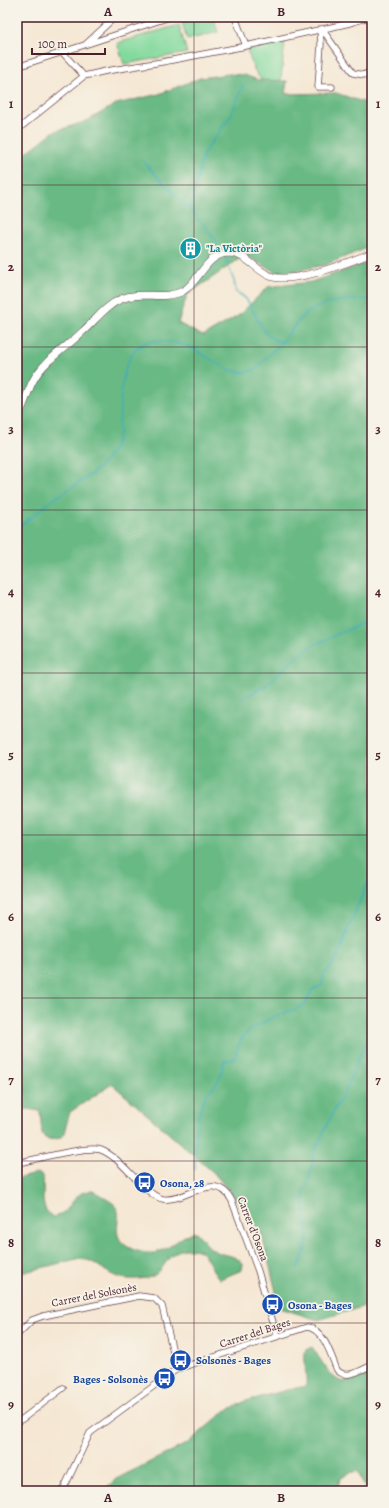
<svg xmlns="http://www.w3.org/2000/svg" width="389" height="1508" viewBox="0 0 389 1508" font-family="Alegreya,serif">
  <style>
    .green { fill: #82d99d; stroke: #667c64 }
    .forest { fill: #69b984; stroke: #5a6c58 }
    .lines { fill: none; stroke-linecap: round; stroke-linejoin: round }
    .stream { stroke: #3daeb8; stroke-width: 1.5 }
    .minor-casing { stroke: #643d44; stroke-width: 7 }
    .major-casing { stroke: #643d44; stroke-width: 8 }
    .minor { stroke: #fff; stroke-width: 5.5 }
    .major { stroke: #fff; stroke-width: 7 }
    .grid { fill: none; stroke: #4a1f2b; stroke-width: 1; stroke-opacity: 0.55 }
    .labels { text-anchor: middle; dominant-baseline: central; stroke-width: 3.5; stroke-linejoin: round; paint-order: stroke }
    .culture-label { font-size: 11px; font-weight: bold; fill: #0d838f; stroke: #f7f3e8; text-anchor: start }
    .transit-label { font-size: 11px; font-weight: bold; fill: #164399; stroke: #f7f3e8; text-anchor: start }
    .street-label { font-size: 11px; fill: #4a1f2b; stroke: #f7f3e8 }
    .neatline { fill: none; stroke: #4a1f2b; stroke-width: 1.5 }
    .grid-label { font-size: 13px; text-anchor: middle; font-weight: bold; fill: #4a1f2b }
  </style>
  <rect width="100%" height="100%" fill="#f7f3e8"/>
  <filter id="ink" filterUnits="userSpaceOnUse"><feTurbulence type="fractalNoise" baseFrequency=".025" numOctaves="2"/><feDisplacementMap in="SourceGraphic" scale="8" xChannelSelector="R" yChannelSelector="G"/><feConvolveMatrix kernelMatrix="1 2 1 2 8 2 1 2 1" color-interpolation-filters="sRGB"/></filter>
  <filter id="wash" filterUnits="userSpaceOnUse"><feTurbulence type="fractalNoise" baseFrequency=".012" numOctaves="4" result="noise"/><feDisplacementMap in="SourceGraphic" scale="16" xChannelSelector="R" yChannelSelector="G"/><feGaussianBlur stdDeviation="0.9" result="paint"/><feColorMatrix in="noise" values="0 0 0 0 0 0 0 0 0 0 0 0 0 0 0 0 0 1.4 0 .05"/><feComposite in="paint" operator="in"/></filter>
  <g filter="url(#wash)">
    <rect width="100%" height="100%" fill="#f5e7d3"/>
    <!-- green -->
    <path class="green" d="M199 17H213L218 32 187 40 182 22Z
      M179 25 187 53 124 64 117 43Z
      M285 41 280 88C256 83 255 71 247 50Z"/>
    <!-- forest -->
    <path class="forest" d="M229 74 244 75 258 80 287 81 285 94 336 93 372 105V246L325 265 279 274 245 255 187 295 178 323 203 336 238 316 268 287 311 282 372 261V1304L318 1320 280 1308 262 1235 246 1211 214 1173 112 1084 70 1112 63 1136C56 1140 52 1140 45 1138L42 1133 40 1111 27 1109 17 1112V1057L24 1056 17 1053V160L53 132 87 121 116 104 159 94 200 78Z
      M38 1173 43 1177C45 1192 38 1208 53 1217 57 1216 62 1214 66 1210 73 1203 77 1192 88 1191 94 1190 98 1194 102 1196 106 1199 112 1202 115 1205 122 1214 115 1225 118 1235 121 1248 142 1254 154 1253 169 1251 179 1236 194 1232 204 1237 204 1244 212 1249 223 1257 232 1252 243 1264L242 1270 220 1279C210 1271 208 1250 193 1249 164 1246 168 1274 147 1278 132 1280 119 1280 106 1271 98 1266 92 1260 82 1259 77 1258 70 1261 64 1262 49 1266 33 1270 17 1274V1179Z
      M312 1347C319 1356 333 1385 346 1381 355 1379 363 1372 372 1369V1491H366L358 1471 349 1473 340 1479 338 1486 336 1491H103L116 1479 188 1443 225 1411 246 1401 287 1390 306 1386C307 1378 303 1354 306 1350 307 1349 310 1348 312 1347Z"/>
    <g class="lines">
      <!-- stream -->
      <path class="stream" d="M142 160C167 189 200 214 219 247
        M190 211 203 154 231 115 243 85
        M225 257 234 281 236 292C240 294 246 297 248 302 256 314 265 343 282 341
        M17 527C30 520 39 510 51 501 78 482 110 470 119 434 120 410 118 357 143 344 149 340 157 341 164 341 174 342 187 345 196 350 211 359 230 376 251 371 258 369 262 362 267 357 272 351 279 346 284 340 290 332 296 323 303 316 323 299 348 301 372 299
        M242 699 266 685 291 662 304 652 316 644 372 619
        M195 1170C195 1148 194 1125 202 1104 205 1094 214 1088 219 1079 223 1072 222 1067 224 1061L234 1059 241 1039 251 1029 273 1017 301 1007 305 1004 311 991 322 985 324 974C339 962 343 939 351 922 358 905 366 888 372 870
        M298 1268 305 1252 308 1233 304 1209V1192L311 1171 314 1152 335 1108 344 1094 360 1054 372 1035"/>
    </g>
  </g>
  <g filter="url(#ink)">
    <g class="lines">
      <defs>
        <path id="minor" d="M235 17 246 46
          M320 29 321 44 318 87H332
          M322 29 353 73 364 75 372 70
          M86 44 115 17
          M62 52 84 76
          M17 67 170 17
          M17 130 84 76 106 71 162 62 246 46 350 23 369 17
          M17 1163C34 1160 87 1145 101 1150 114 1155 124 1167 134 1177 142 1184 152 1197 163 1199 185 1203 216 1168 232 1201L258 1271 277 1336
          M17 1335 32 1320 43 1316 139 1296 154 1298 162 1306 177 1369
          M17 1423 63 1388
          M61 1491 64 1488 90 1433 177 1369 307 1327C324 1329 331 1356 337 1370 346 1380 362 1370 372 1365"/>
        <path id="major" d="M17 417C25 405 27 391 34 379 45 360 67 347 82 332 95 321 105 306 121 299 141 290 163 301 183 291 200 281 206 254 228 253 245 253 256 270 270 276 293 285 349 262 372 253"/>
      </defs>
      <!-- minor casing -->
      <use href="#minor" class="minor-casing"/>
      <!-- major casing -->
      <use href="#major" class="major-casing"/>
      <!-- minor -->
      <use href="#minor" class="minor"/>
      <!-- major -->
      <use href="#major" class="major"/>
    </g>
  </g>
  <!-- grid -->
  <path class="grid" d="M194 17V1491M17 185H372M17 347H372M17 510H372M17 673H372M17 835H372M17 998H372M17 1161H372M17 1323H372"/>
  <!-- icons -->
  <defs>
    <symbol id="building-disc" viewBox="-11 -11 22 22"><circle r="9.5" fill="#0f9aa8" stroke="#f7f3e8"/><path d="M-4-6H4V6H1V3H-1V6H-4ZM-2.5-4.3h1.7v1.8h-1.7ZM.8-4.3h1.7v1.8H.8ZM-2.5-1h1.7V.8h-1.7ZM.8-1h1.7V.8H.8Z" fill="#fff"/></symbol>
    <symbol id="bus-disc" viewBox="-11 -11 22 22"><circle r="9.5" fill="#1a4fb4" stroke="#f7f3e8"/><path d="M-5-6H5V4H4V6H2V4H-2V6H-4V4H-5ZM-3.5-4V0h7V-4ZM-3.5 1.2v1.5H-2V1.2ZM2 1.2v1.5H3.5V1.2Z" fill="#fff"/></symbol>
  </defs>
  <g fill-rule="evenodd">
    <use href="#building-disc" x="178" y="236" width="25" height="25"/>
    <use href="#bus-disc" x="132" y="1170" width="25" height="25"/>
    <use href="#bus-disc" x="260" y="1292" width="25" height="25"/>
    <use href="#bus-disc" x="168" y="1348" width="25" height="25"/>
    <use href="#bus-disc" x="152" y="1366" width="25" height="25"/>
  </g>
  <g class="labels">
    <!-- culture labels -->
    <g class="culture-label">
      <text x="206" y="248">"La Victòria"</text>
    </g>
    <!-- transit labels -->
    <g class="transit-label">
      <text x="160" y="1183">Osona, 28</text>
      <text x="288" y="1305">Osona - Bages</text>
      <text x="196" y="1360">Solsonès - Bages</text>
      <text x="148" y="1379" text-anchor="end">Bages - Solsonès</text>
    </g>
    <!-- street labels -->
    <g class="street-label">
      <text transform="translate(253 1229) rotate(69)">Carrer d'Osona</text>
      <text transform="translate(94 1295) rotate(-11)">Carrer del Solsonès</text>
      <text transform="translate(255 1333) rotate(-18)">Carrer del Bages</text>
    </g>
  </g>
  <!-- margin -->
  <rect width="389" height="1508" fill="none" stroke="#f7f3e8" stroke-width="44"/>
  <!-- scale -->
  <path d="M32 48v6h73v-6" fill="none" stroke="#4a1f2b" stroke-width="2"/>
  <text x="38" y="48" font-size="12" fill="#4a1f2b" stroke="#f7f3e8" stroke-width="3" paint-order="stroke">100 m</text>
  <rect x="22" y="22" width="345" height="1464" class="neatline"/>
  <g class="grid-label">
    <text x="108" y="16">A</text>
    <text x="281" y="16">B</text>
    <text x="11" y="108">1</text>
    <text x="378" y="108">1</text>
    <text x="11" y="271">2</text>
    <text x="378" y="271">2</text>
    <text x="11" y="433">3</text>
    <text x="378" y="433">3</text>
    <text x="11" y="596">4</text>
    <text x="378" y="596">4</text>
    <text x="11" y="759">5</text>
    <text x="378" y="759">5</text>
    <text x="11" y="921">6</text>
    <text x="378" y="921">6</text>
    <text x="11" y="1084">7</text>
    <text x="378" y="1084">7</text>
    <text x="11" y="1247">8</text>
    <text x="378" y="1247">8</text>
    <text x="11" y="1409">9</text>
    <text x="378" y="1409">9</text>
    <text x="108" y="1502">A</text>
    <text x="281" y="1502">B</text>
  </g>
</svg>
